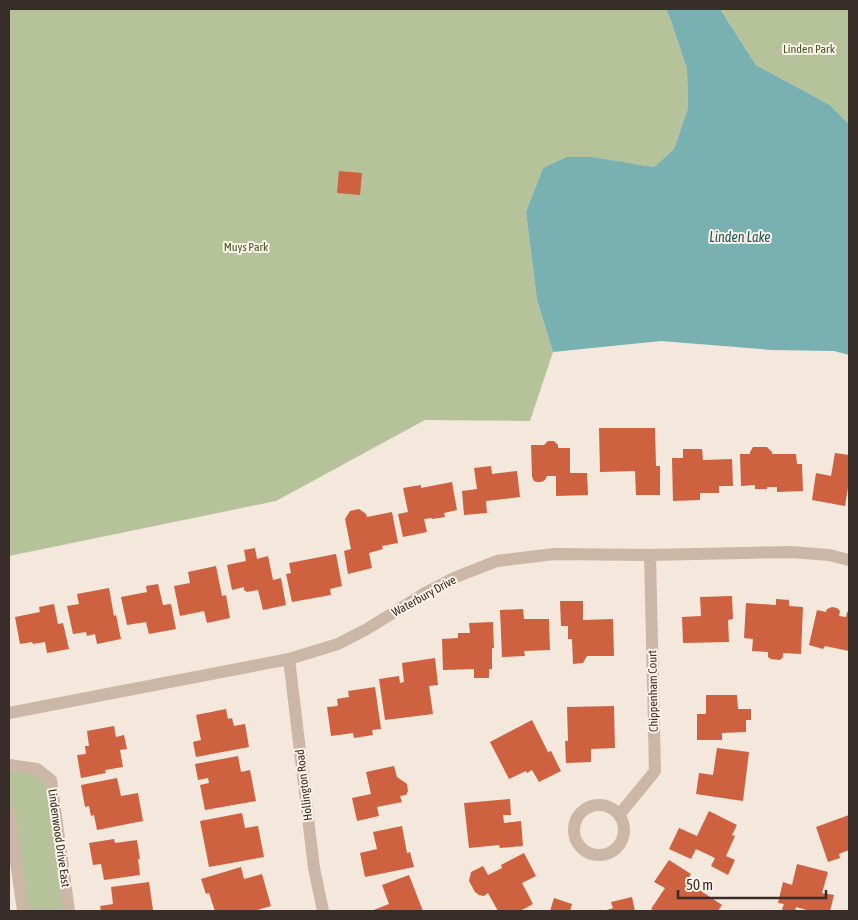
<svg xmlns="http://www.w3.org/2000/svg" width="858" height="920" viewBox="0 0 858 920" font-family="'Asap Condensed',sans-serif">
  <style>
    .green { fill: #b6c39a }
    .water { fill: #79b0b2 }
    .building { fill: #cd6140 }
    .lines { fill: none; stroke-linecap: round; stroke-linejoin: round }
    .minor { stroke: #ccb7a6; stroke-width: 12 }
    .labels { text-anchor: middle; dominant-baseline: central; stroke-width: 4; stroke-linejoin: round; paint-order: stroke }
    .park-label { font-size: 12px; fill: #47582a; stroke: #fbf2e8 }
    .street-label { font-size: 12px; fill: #382d28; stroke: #fbf2e8 }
    .water-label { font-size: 14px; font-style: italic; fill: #1b585c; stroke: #fbf2e8 }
  </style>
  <rect width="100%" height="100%" fill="#f3e8db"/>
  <!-- green -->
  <path class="green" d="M9 9H666L671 21 687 69 688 108 674 149 654 167 593 157 543 168 526 212 537 300 553 352 530 421 425 420 276 501 9 556Z
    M720 9H849V124L830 105 756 65Z
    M9 765 51 780 69 911H23L9 848Z"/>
  <!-- water -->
  <path class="water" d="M666 9H720L756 65 830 105 849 124V355L834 351 772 350 661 341 553 352 537 300 526 212 543 168 567 157H593L654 167 674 149 688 108 687 69 671 21Z"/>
  <!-- building -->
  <path class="building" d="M339 171 362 173 360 195 337 193Z
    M599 428H655L656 466H660V495H636L635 471 600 472Z
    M548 441H554L558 445V448H570V473H587L588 495 556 496V476H547L545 480 541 482H537L534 481 532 477 531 445H544Z
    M753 447H767L772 452V454H796L797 464H802L803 491 777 492V487H767V489H755V485L741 486 740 454H750V452Z
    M683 449H702L703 460 732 459 733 486H719V493H700V500L673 501 672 458H683Z
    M835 453 849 455V488H848L845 506 812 500 816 473 831 476Z
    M491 466 492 474 517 471 520 497 486 501 487 513 464 515 462 491 477 489 474 468Z
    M452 482 457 510 444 513 445 517 432 519V518L424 519 427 532 403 537 398 514 408 512 403 488 421 485V488Z
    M359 509 366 514 367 517 392 512 398 543 382 546 383 549 369 553 372 568 348 574 344 551 351 549 345 519 350 511Z
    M255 548 257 559 268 556 273 580 281 578 286 605 263 610 258 590 247 592 244 590V587L232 590 227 565 246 561 244 550Z
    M336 554 342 586 330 589 331 595 292 602 286 574 291 573 289 563Z
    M216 566 222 596 226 595 230 618 207 623 204 611 180 616 174 586 190 583 188 572Z
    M158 584 163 605 171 604 176 629 149 634 146 622 127 625 121 597 147 592 146 586Z
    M109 588 114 616 116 615 121 639 97 644 95 634 87 636 86 632 73 634 67 606 79 604 77 594Z
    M732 596 733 619 728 620 729 642 683 643 682 617 701 616 700 597Z
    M776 599 789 600V606L803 607 801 654 783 653V657L780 660 771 659 768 657V652L752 651 753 639 744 638 746 603 776 605Z
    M560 601H583V620L613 619 614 656H587L583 663 573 664 572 639H568V626H561Z
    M54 604 58 624 63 623 69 649 47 653 45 642 33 644 32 642 20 644 15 617 40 612 39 607Z
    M832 607 837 608 840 611 839 616 846 617 847 612H849V651L825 646 823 649 809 645 817 610 826 612 827 609Z
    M523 609 524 619H549L550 650 524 651 525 656 502 657 500 610Z
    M493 622 494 648H492V669H489V678H474V669L443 670 442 639 458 638V633H470L469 623Z
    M435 658 438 685 429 686 433 714 385 720 379 679 399 676 400 683 404 682 402 663Z
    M375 687 381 729 372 730 373 735 354 738 353 733 331 736 327 707 338 706 337 699 349 697 348 691Z
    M706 695H737L738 709H751V720H746V732L722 733V740H697V714H706Z
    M614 706 615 748 591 749V762L566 763 565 741H568L567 707Z
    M226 709 228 719 232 718 234 726 245 724 249 747 196 757 193 742 201 740 196 715Z
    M532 720 548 752 551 751 561 771 539 782 532 770 527 773 526 771 509 779 490 742Z
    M114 726 116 737 124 735 127 749 120 750 123 767 105 770 106 773 81 778 77 755 86 754 85 746H89L87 731Z
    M717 748 749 752 743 801 696 794 699 773 713 775Z
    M238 756 241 772 250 770 256 801 205 810 200 785 209 783 208 778 198 780 195 764Z
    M394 766 397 777 407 784 408 791 406 795 400 796 402 802 377 807 379 816 357 821 352 798 371 794 366 772Z
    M117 778 121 796 138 793 143 821 97 830 94 815 91 816 89 806 85 807 81 785Z
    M510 799 511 815H503L504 823 521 821 523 846 500 848 499 845 469 848 464 803Z
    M709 811 737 825 732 835 735 836 726 856 735 860 728 875 711 866 715 858 696 849 691 859 669 849 679 828 697 836Z
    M242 813 245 828 258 826 264 857 209 867 200 821Z
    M849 815V850L839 854 840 858 828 862 816 827Z
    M402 826 407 853 410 852 414 867 365 877 360 853 377 849 373 832Z
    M114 839 115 843 137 840 140 859H138L140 875 104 880 101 864 93 865 89 843Z
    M524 853 536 876 522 883 533 904 520 911H498L488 893 484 896 479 895 475 892 469 881 471 872 483 866 488 875 502 868 501 865Z
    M669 860 691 874 686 881 722 905 718 911H655L651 909 665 888 654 882Z
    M797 864 828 872 822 893 834 895 830 911H806L807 910 796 907 795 911H784L782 909 784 904 778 903 783 882 792 885Z
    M241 867 244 879 262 874 271 906 254 911H215L209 893 206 894 201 879Z
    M409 875 423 911H371L389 904 382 885Z
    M149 882 153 910 142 911H101L100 906 113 904 111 887Z
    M632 897 635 911H604L613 908 611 902Z
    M554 898 572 904 570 911H550Z"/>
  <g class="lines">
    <!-- minor -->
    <path class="minor" d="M289 659 314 868 323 911
      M9 713 289 659 338 644 367 629 425 593 456 577 497 561 554 554 650 555 791 552 829 555 849 560
      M9 765 37 769 51 780 69 911
      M574 830a25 25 0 1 1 50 0a25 25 0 1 1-50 0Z
      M9 812 23 911
      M619 815 655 771 650 555"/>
  </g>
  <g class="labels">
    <!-- park labels -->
    <g class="park-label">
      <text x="809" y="49">Linden Park</text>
      <text x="246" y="247">Muys Park</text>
    </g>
    <!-- street labels -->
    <g class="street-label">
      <text transform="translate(424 596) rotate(-29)">Waterbury Drive</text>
      <text transform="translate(653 691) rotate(-91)">Chippenham Court</text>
      <text transform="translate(304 785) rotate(-97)">Hollington Road</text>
      <text transform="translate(59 838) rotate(82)">Lindenwood Drive East</text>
    </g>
    <!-- water labels -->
    <g class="water-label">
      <text x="740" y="237">Linden Lake</text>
    </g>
  </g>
  <!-- border -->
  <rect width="858" height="920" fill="none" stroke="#382d28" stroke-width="20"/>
  <!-- scale -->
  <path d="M678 890v8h148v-8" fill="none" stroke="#382d28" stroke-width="2.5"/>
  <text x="686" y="890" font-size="15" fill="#382d28" stroke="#fbf2e8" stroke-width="4" paint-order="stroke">50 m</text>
</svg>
